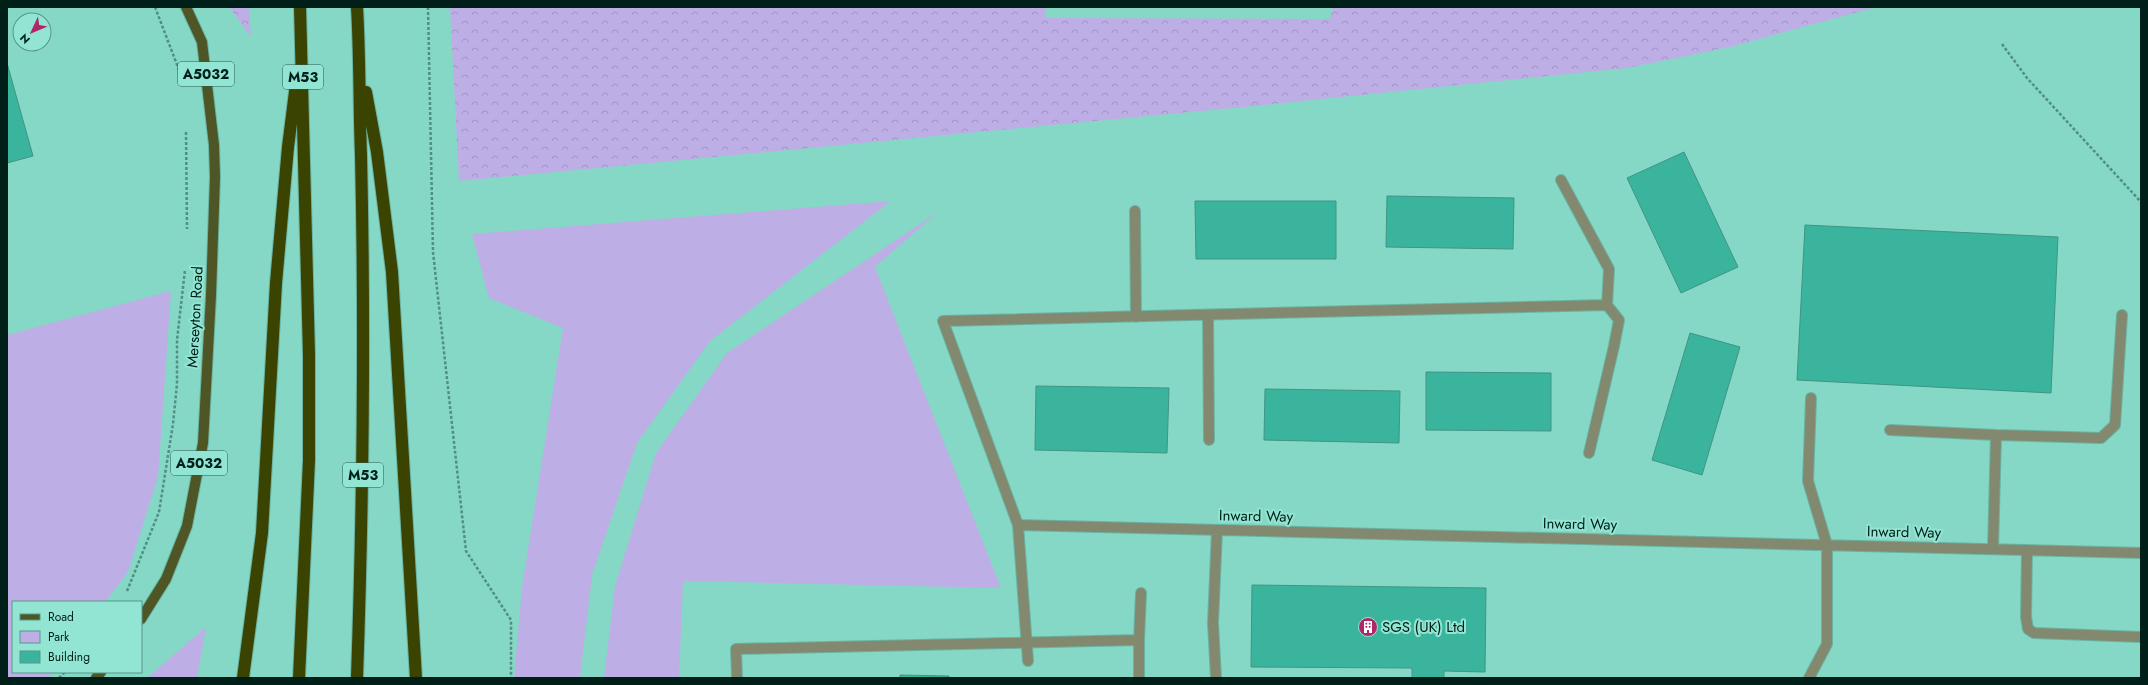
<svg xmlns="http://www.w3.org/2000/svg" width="2148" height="685" viewBox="0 0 2148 685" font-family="Jost,sans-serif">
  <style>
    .green { fill: #beaee6 }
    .forest { fill: url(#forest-crowns) }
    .building { fill: #3bb49e; stroke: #409483 }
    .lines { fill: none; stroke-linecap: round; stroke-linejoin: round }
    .minor-casing { stroke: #6ab3a3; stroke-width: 12 }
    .major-casing { stroke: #6ab3a3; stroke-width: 12 }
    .highway-casing { stroke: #6ab3a3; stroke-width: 14 }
    .path { stroke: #508f81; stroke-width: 2.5; stroke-dasharray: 3 2; stroke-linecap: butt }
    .minor { stroke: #82896f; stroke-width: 10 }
    .major { stroke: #4d5624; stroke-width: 10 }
    .highway { stroke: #3a4300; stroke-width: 12 }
    .labels { text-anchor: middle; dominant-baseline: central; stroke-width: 4; stroke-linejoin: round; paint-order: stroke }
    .shield { fill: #92e5d2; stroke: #2c5a50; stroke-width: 1 }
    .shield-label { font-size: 14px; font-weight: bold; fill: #001f19 }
    .street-label { font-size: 15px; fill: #001f19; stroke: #92e5d2 }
    .poi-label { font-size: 15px; fill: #001f19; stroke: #92e5d2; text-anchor: start }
  </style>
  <defs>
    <pattern id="forest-crowns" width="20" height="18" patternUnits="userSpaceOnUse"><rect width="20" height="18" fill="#beaee6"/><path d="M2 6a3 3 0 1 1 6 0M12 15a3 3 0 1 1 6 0" fill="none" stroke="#a295c5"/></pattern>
  </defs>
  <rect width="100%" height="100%" fill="#85d8c5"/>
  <!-- green -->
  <path class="green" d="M891 201 710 341 637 443 592 575 580 678H514L522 587 563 328 489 298 472 234Z
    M938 212 875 267 1001 588 683 581 679 678H604L615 586 656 453 727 353Z
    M171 291 158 477 128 572 105 602H13V672H54L48 678H7V335Z
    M206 627 197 678H147Z"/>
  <!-- forest -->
  <path class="forest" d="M229 7H249L251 37Z
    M450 7H1045L1046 18 1330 19 1333 7H1876L1730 47 1627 68 1244 107 459 181Z"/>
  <!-- building -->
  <path class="building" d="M7 63 33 156 7 163Z
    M1684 152 1738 267 1681 293 1627 178Z
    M1387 196 1514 198 1513 249 1386 247Z
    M1195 201H1336V259H1196Z
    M1805 225 2058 237 2051 393 1797 380Z
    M1690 333 1740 347 1702 475 1652 460Z
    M1426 372 1551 373V431L1426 430Z
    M1036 386 1169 388 1167 453 1035 450Z
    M1265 389 1400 391 1399 443 1264 440Z
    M1252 585 1486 588 1485 672 1444 671V678H1412V668L1251 667Z
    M900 675 949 676V678H900Z"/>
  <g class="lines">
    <defs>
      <path id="minor" d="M1561 180 1609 269 1607 305
        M1135 211 1136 317
        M1208 315 1209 440
        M1890 430 1996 435
        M1018 525 2141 553
        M1993 549 1996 435 2101 438 2115 425 2122 315
        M2027 550 2026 617 2028 629 2034 633 2141 637
        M1139 640 1141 593
        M1028 661 1018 525 943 321 1607 305 1619 320 1614 346 1589 453
        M737 678 736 649 1139 640V678
        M1216 678 1213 623 1217 530
        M1809 678 1827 644V545L1808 481 1811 398"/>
      <path id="major" d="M141 619 166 579 187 526 203 443 211 295 215 177 214 145 202 42 186 7
        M96 678 101 672"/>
      <path id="highway" d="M357 7C360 57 359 106 361 155 365 330 363 504 357 678
        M366 92 377 152 392 272 416 678
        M243 678 262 533 276 283 288 147 297 76
        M299 678 309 460V355L300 7"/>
    </defs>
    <!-- minor casing -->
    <use href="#minor" class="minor-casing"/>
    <!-- major casing -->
    <use href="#major" class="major-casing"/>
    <!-- highway casing -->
    <use href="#highway" class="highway-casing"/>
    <!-- path -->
    <path class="path" d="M155 7 179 70
      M428 7 433 252 466 551 511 620V678
      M2002 44 2027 78 2141 202
      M186 132 187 229
      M127 591 159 512 173 424 177 384V340L185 270
      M59 678 65 672"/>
    <!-- minor -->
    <use href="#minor" class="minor"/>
    <!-- major -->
    <use href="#major" class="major"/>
    <!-- highway -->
    <use href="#highway" class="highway"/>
  </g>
  <!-- icons -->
  <defs>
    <symbol id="building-disc" viewBox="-11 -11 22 22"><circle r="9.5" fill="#b02666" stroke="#92e5d2"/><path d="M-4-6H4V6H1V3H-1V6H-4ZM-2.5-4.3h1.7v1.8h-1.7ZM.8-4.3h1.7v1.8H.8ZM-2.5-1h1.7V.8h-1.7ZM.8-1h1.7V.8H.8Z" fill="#fff"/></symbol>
  </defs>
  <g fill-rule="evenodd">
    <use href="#building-disc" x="1357" y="616" width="22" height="22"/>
  </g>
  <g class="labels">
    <!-- shield labels -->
    <g class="shield">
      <rect x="178" y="62" width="56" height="24" rx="3"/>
      <rect x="283" y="65" width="40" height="24" rx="3"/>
      <rect x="171" y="451" width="56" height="24" rx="3"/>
      <rect x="343" y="463" width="40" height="24" rx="3"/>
    </g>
    <g class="shield-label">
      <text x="206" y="74">A5032</text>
      <text x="303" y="77">M53</text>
      <text x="199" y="463">A5032</text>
      <text x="363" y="475">M53</text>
    </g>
    <!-- street labels -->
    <g class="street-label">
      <text transform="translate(195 317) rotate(-87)">Merseyton Road</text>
      <text transform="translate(1256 516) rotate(1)">Inward Way</text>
      <text transform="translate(1580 524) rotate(1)">Inward Way</text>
      <text transform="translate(1904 532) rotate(1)">Inward Way</text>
    </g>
    <!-- poi labels -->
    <g class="poi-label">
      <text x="1382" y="627">SGS (UK) Ltd</text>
    </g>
  </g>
  <!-- border -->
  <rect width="2148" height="685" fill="none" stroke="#001f19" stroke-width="16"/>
  <!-- legend -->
  <rect x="12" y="601" width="130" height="72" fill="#92e5d2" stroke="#589688"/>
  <rect x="20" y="614" width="20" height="6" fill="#4d5624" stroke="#589688"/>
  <text x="48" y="621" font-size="12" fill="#001f19">Road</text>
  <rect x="20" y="631" width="20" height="12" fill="#beaee6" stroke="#589688"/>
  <text x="48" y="641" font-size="12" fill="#001f19">Park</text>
  <rect x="20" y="651" width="20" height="12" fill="#3bb49e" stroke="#589688"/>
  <text x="48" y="661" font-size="12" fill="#001f19">Building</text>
  <!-- north arrow -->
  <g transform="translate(32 32) rotate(226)"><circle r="19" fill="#92e5d2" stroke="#589688"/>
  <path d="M0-3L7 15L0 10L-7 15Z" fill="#b02666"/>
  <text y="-6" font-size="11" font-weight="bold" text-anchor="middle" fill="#001f19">N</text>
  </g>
</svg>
